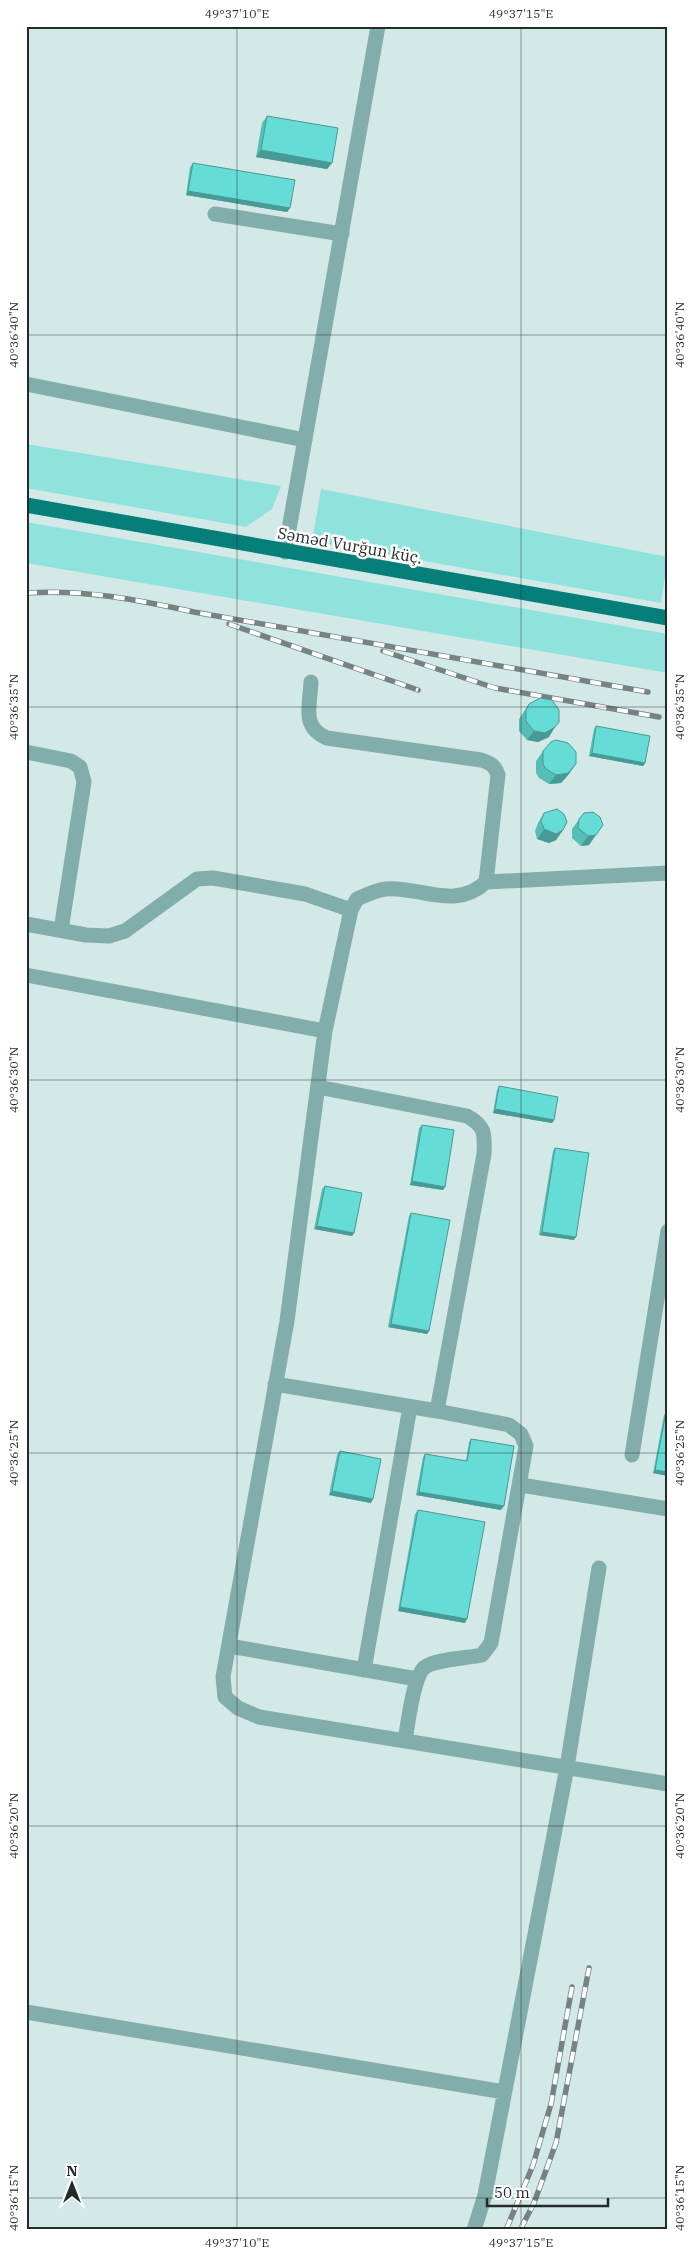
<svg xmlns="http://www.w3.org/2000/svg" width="694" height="2256" viewBox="0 0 694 2256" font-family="'IBM Plex Serif',serif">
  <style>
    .green { fill: #90e3dd }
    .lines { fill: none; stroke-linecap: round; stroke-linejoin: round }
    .minor { stroke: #81aeaa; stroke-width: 15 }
    .major { stroke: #067f7a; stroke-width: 15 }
    .rail-casing { stroke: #758382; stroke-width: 5.5 }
    .rail { stroke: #fff; stroke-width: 4; stroke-dasharray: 11; stroke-linecap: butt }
    .wall { fill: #57bdb7 }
    .shaded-wall { fill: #479a95 }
    .building { fill: #65dcd5; stroke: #479a95 }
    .ticks { fill: none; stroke: #242c2b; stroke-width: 1; stroke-opacity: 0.45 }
    .labels { text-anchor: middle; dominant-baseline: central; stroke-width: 5; stroke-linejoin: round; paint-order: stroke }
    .street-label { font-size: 16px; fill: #242c2b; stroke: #fff }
    .neatline { fill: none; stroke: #242c2b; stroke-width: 2 }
    .ticks-label { font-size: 12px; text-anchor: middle; fill: #242c2b }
  </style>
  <rect width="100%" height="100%" fill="#d3e9e7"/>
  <!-- green -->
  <path class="green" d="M26 444 281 486 272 509 246 527 26 488Z
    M321 489 668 557 661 603 312 541Z
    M26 522 668 634V673L26 563Z"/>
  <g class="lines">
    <!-- minor -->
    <path class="minor" d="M215 214 342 234
      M26 384 305 440
      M285 552 378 26
      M26 752 71 761 80 767 84 782 61 930
      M486 882 668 873
      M26 924 86 935 109 936 125 931 197 879 213 878 305 894 351 910
      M26 975 325 1031 351 910 357 899C366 895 376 890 386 889 420 886 455 911 486 882L498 775C495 765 490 763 481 760L327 738C301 727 310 706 311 682
      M325 1031 287 1321 223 1677 225 1697 238 1708 259 1717 668 1784
      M318 1087 467 1116C485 1126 485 1133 484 1154L437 1411
      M275 1384 437 1411 509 1425 521 1434 526 1446 491 1643 482 1655C468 1658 436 1659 425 1667 413 1676 408 1725 405 1740
      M632 1455 668 1231
      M521 1485 668 1509
      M229 1646 417 1679
      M364 1670 410 1407
      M26 2012 504 2092
      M474 2230 485 2195 567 1767 599 1568"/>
    <!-- major -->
    <path class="major" d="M26 505 668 618"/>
    <defs>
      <path id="rail" d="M26 593C83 589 139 600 194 612L648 692
        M229 624 418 690
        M383 651 495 688 659 717
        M506 2230 533 2165 551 2104 572 1987
        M520 2230 534 2203 556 2143 589 1968"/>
    </defs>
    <!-- rail casing -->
    <use href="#rail" class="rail-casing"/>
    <!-- rail -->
    <use href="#rail" class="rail"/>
  </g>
  <!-- wall -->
  <path class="wall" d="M267 116 332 163 327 169 256 157 262 123Z
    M193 163 290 208 287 212 186 195 190 167Z
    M529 704 549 737 538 742 527 740 519 731V719Z
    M596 726 645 763 643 766 589 756 594 729Z
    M543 751 569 774 561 783 549 784 539 778 536 773V761Z
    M544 813 563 830 556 840 549 843 537 839 535 831 538 823Z
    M584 813 589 845 581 846 572 838V829Z
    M499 1086 554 1120 552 1123 493 1113 497 1090Z
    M422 1125 445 1187 443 1190 410 1185 419 1128Z
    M555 1148 574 1240 539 1235 553 1151Z
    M325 1186 354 1233 352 1236 314 1229 322 1189Z
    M411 1213 429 1331 427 1334 388 1327 409 1216Z
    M666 1412 668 1476 653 1473 664 1415Z
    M471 1439 501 1510 416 1495 423 1457 425 1454 466 1461 469 1442Z
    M340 1451 371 1503 329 1495 337 1455Z
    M418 1510 465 1623 398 1611 415 1514Z"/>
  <!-- shaded-wall -->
  <path class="shaded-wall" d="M261 150 332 163 327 169 256 157Z
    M188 191 290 208 287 212 186 195Z
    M555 727 549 737 538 742 527 740 534 731Z
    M592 753 645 763 643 766 589 756Z
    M576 764 569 774 561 783 549 784 556 775Z
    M544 829 563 830 556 840 549 843 537 839Z
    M596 835 589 845 581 846 588 836Z
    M495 1109 554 1120 552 1123 493 1113Z
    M412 1181 445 1187 443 1190 410 1185Z
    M317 1226 354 1233 352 1236 314 1229Z
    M542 1232 576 1237 574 1240 539 1235Z
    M391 1324 429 1331 427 1334 388 1327Z
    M655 1470 668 1472V1476L653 1473Z
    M332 1491 373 1499 371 1503 329 1495Z
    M419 1492 504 1506 501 1510 416 1495Z
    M400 1607 467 1619 465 1623 398 1611Z"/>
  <!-- building -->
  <path class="building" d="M267 116 338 128 332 163 261 150Z
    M193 163 295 180 290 208 188 191Z
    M540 698 552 700 559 710V722L555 727 545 733 534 731 526 721V710L529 704Z
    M596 726 650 736 645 763 592 753Z
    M556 740 568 743 576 752V764L568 773 556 775 546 769 543 764V751L551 742Z
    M557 809 564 814 567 822 563 830 556 834 544 829 541 821 544 813Z
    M593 812 600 817 603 825 596 835 588 836 578 828 579 819 584 813Z
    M499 1086 558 1097 554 1120 495 1109Z
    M422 1125 454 1130 445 1187 412 1181Z
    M555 1148 589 1153 576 1237 542 1232Z
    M325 1186 362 1193 354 1233 317 1226Z
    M411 1213 450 1220 429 1331 391 1324Z
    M666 1412H668V1472L655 1470Z
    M471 1439 514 1446 504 1506 419 1492 425 1454 467 1461Z
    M340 1451 381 1459 373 1499 332 1491Z
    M418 1510 485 1522 467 1619 400 1607Z"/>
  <!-- ticks -->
  <path class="ticks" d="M237 26V2230M521 26V2230M26 335H668M26 707H668M26 1080H668M26 1453H668M26 1826H668M26 2198H668"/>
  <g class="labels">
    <!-- street labels -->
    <g class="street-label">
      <text transform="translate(350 545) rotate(10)">Səməd Vurğun küç.</text>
    </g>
  </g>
  <!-- border -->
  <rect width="694" height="2256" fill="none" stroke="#ffffff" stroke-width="55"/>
  <!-- north arrow -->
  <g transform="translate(72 2184)" stroke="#ffffff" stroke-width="4" paint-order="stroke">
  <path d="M0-4L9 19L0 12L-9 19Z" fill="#242c2b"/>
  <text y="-8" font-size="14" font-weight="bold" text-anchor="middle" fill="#242c2b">N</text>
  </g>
  <!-- scale -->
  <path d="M487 2198v8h121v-8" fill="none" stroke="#242c2b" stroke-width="2.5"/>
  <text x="494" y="2198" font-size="15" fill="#242c2b" stroke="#ffffff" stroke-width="4" paint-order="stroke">50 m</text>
  <rect x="28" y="28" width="638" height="2200" class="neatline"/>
  <g class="ticks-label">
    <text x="237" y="18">49°37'10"E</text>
    <text x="521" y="18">49°37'15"E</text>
    <text transform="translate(14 335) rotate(-90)" y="4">40°36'40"N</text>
    <text transform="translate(680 335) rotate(-90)" y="4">40°36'40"N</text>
    <text transform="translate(14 707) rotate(-90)" y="4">40°36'35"N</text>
    <text transform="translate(680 707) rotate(-90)" y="4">40°36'35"N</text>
    <text transform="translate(14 1080) rotate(-90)" y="4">40°36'30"N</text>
    <text transform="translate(680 1080) rotate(-90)" y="4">40°36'30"N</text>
    <text transform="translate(14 1453) rotate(-90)" y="4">40°36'25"N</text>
    <text transform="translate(680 1453) rotate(-90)" y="4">40°36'25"N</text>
    <text transform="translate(14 1826) rotate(-90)" y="4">40°36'20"N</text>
    <text transform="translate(680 1826) rotate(-90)" y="4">40°36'20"N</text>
    <text transform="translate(14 2198) rotate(-90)" y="4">40°36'15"N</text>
    <text transform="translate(680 2198) rotate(-90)" y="4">40°36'15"N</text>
    <text x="237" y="2247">49°37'10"E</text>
    <text x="521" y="2247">49°37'15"E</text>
  </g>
</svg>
